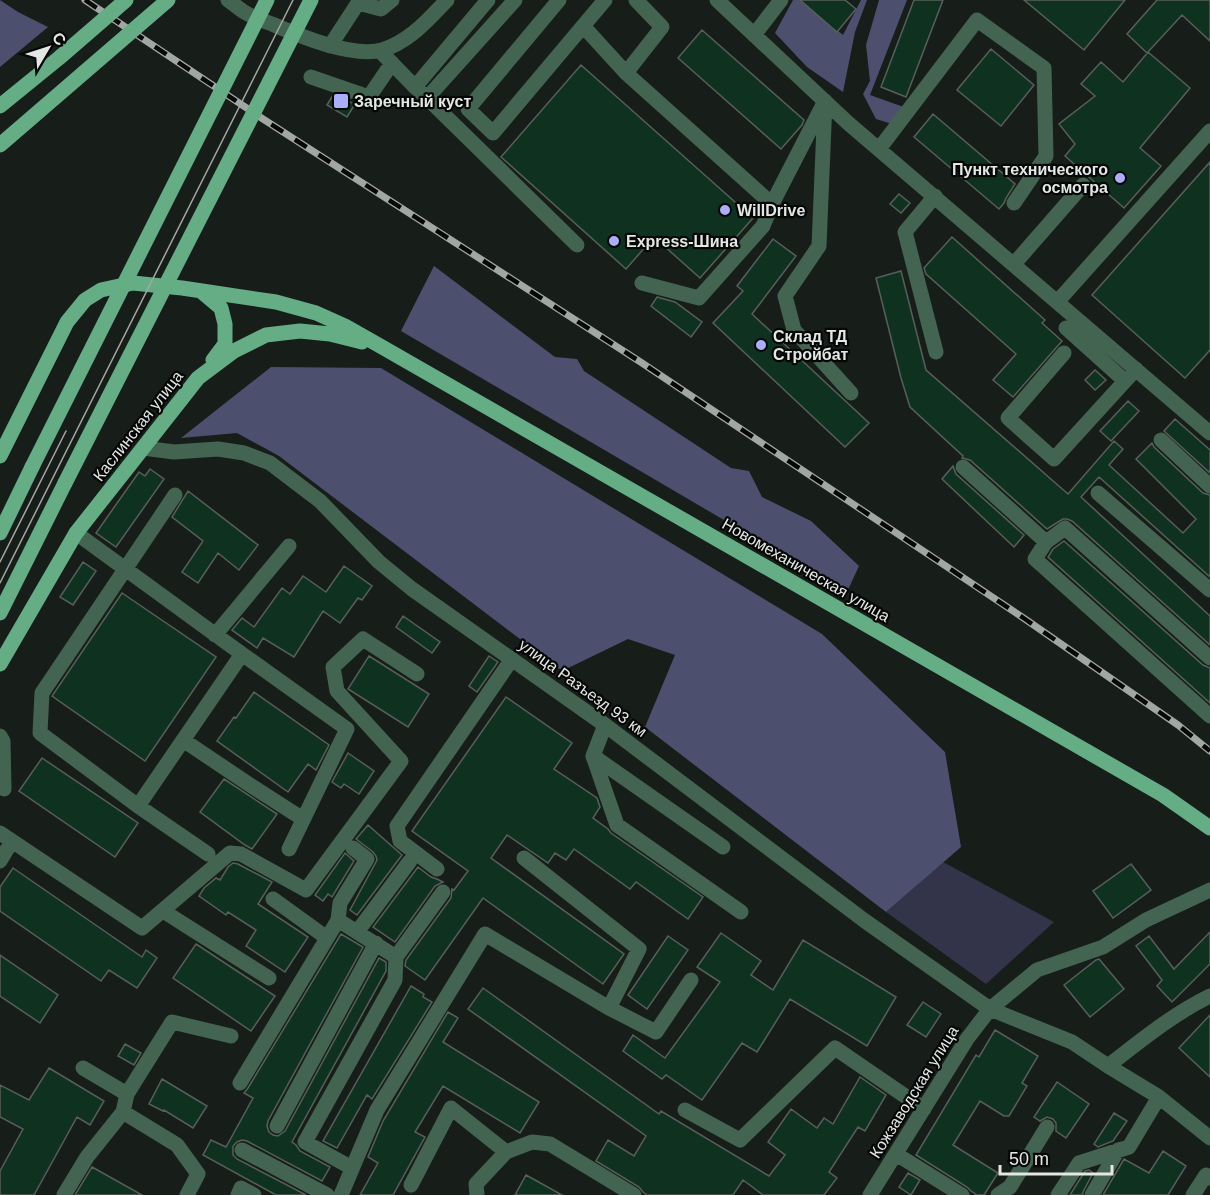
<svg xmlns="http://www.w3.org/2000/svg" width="1210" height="1195" viewBox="0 0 1210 1195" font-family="Arial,sans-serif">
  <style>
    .green { fill: #33344a }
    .forest { fill: #4d4f6f }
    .building { fill: #0f3220; stroke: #585f5a; stroke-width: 1.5 }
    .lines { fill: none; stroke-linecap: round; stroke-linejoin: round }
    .minor { stroke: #426450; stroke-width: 15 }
    .major { stroke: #64ad85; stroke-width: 15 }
    .tram { stroke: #a3a7a4; stroke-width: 1.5 }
    .rail-casing { stroke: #a3a7a4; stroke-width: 7 }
    .rail { stroke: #050706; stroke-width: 4.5; stroke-dasharray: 14; stroke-linecap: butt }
    .major-bridge { stroke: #64ad85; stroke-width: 15 }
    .poi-dot { fill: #abaffb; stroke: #050706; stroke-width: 2 }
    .labels { text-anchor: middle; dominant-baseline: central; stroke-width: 4.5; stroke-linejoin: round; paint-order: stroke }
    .poi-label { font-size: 16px; font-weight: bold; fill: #e4e8e5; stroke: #050706; text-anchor: start }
    .street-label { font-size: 16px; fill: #e4e8e5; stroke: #050706 }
  </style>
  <rect width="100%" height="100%" fill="#171d19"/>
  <!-- green -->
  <path class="green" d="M943 862 1054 922 986 984 886 912Z"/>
  <!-- forest -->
  <path class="forest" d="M0 0 18 12 48 27 0 67Z
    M793 0H800L843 35 861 0H867L855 32 843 92 807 67 775 33Z
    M879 0H907L870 95 912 110 892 124 876 119 863 94 870 81 866 45Z
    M434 266 555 357 577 359 584 371 731 468 749 471 762 497 811 521 859 566 847 592 401 331Z
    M271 367 381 368 822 634 945 752 961 847 886 912 645 727 675 655 628 639 562 671 279 456 237 433 181 438Z"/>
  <!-- building -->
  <path class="building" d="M800 0H845L856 9 837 32Z
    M914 0H943L906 97 881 87Z
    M1024 0H1125L1084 50Z
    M1157 0H1210V41L1182 15 1147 53 1127 34Z
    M702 30 804 120 802 125 781 149 678 58Z
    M991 49 1034 85 1001 126 957 90Z
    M1148 52 1190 88 1140 148 1161 166 1124 208 1065 156 1075 144 1059 124 1095 96 1081 84 1101 62 1123 82Z
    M581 65 753 218 700 278 654 237 626 269 501 157Z
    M333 95 355 104 347 117 327 105Z
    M933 114 1015 184 1006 198 1004 203 999 209 914 137Z
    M1210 162V350L1185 378 1092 295Z
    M899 194 910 203 901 213 890 204Z
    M952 237 1045 320 1042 323 1062 341 1013 397 993 380 1016 354 926 274 924 268Z
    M773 239 796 256 752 314 869 423 845 447 713 323 743 291 737 286Z
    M901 271 926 370 1068 494 1114 441 1123 449 1109 465 1183 533 1196 519 1136 459 1152 443 1154 447 1203 493 1210 495V577L1099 477 1081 497 1210 616V645L1072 521 1067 519H1063L1047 529 970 460 962 458 963 456 910 407 901 378 876 278Z
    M657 297 675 302 702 322 691 337 651 306Z
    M1095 370 1106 380 1095 390 1085 380Z
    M1128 401 1139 411 1111 441 1100 431Z
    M1175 419 1210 450V473L1164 431Z
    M953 466 956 474 1024 535 1014 547 942 479Z
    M150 469 164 479 116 547 96 533 139 472 145 476Z
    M188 491 258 545 239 570 218 553 198 583 182 572 203 541 172 517Z
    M1064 541 1203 665 1210 668V703L1048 557 1053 549Z
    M83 562 96 571 73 605 60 597Z
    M344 566 372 586 362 600 358 598 340 623 323 611 294 657 263 638 257 648 232 630 242 618 254 627 282 588 290 594 303 576 326 592Z
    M122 593 216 657 145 761 52 696Z
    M403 616 440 642 432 653 396 627Z
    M369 656 429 694 408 727 348 689Z
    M489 656 498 662 477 692 469 686Z
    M254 692 329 745 316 770 308 764 288 792 217 741 234 717 236 718Z
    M506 697 572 743 554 769 597 798 600 807 593 818 608 829 611 833 703 897 688 919 636 882 630 889 574 849 566 860 555 853 548 863 507 835 491 858 624 954 603 984 483 898 425 980 405 966 406 960 451 898 452 889 454 890 468 871 412 831Z
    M348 753 374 771 359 794 344 784 341 788 332 782Z
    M42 758 138 823 115 857 19 791Z
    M224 779 277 814 252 849 245 845 200 812Z
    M368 825 402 855 357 915 350 910 377 860 376 856 373 852 356 839Z
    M345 853 354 861 332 897 328 894 323 901 315 895Z
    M233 863 238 864 272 882 258 904 308 937 285 972 246 946 256 930 228 912 226 915 199 896 204 888 216 878 220 880 228 867Z
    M1131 864 1151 890 1113 918 1093 891Z
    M418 867 431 877 437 879 443 882 435 886 395 942 373 927Z
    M13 868 142 957 146 950 157 958 137 988 109 970 101 981 0 911V887Z
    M1210 932V964L1172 1002 1157 986 1162 980 1136 946 1149 936 1174 969Z
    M721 933 761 961 751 975 773 990 803 940 896 997 867 1046 790 999 757 1052 742 1043 702 1100 666 1075 662 1079 623 1051 633 1035 665 1058 720 982 697 967Z
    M341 934 363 947 268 1121 267 1126 269 1132 273 1135 278 1136 285 1131 379 958 386 962V971L292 1142 296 1145 300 1151 330 1167 322 1181 247 1141 242 1140 237 1142 233 1146V1155L237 1159 306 1195H276L203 1155 211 1140 226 1147 253 1098 244 1093 248 1088Z
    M668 936 688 950 647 1009 628 995Z
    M196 944 275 996 251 1031 173 978Z
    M0 955 58 995 40 1023 0 996Z
    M1099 959 1124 989 1090 1017 1064 985 1096 960Z
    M411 986 424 994 423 997 432 1002 372 1099 367 1095 337 1148 323 1141Z
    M483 988 659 1114 661 1111 769 1176 785 1155 768 1142 791 1109 817 1128 824 1118 833 1124 860 1077 886 1095 865 1131 858 1127 829 1172 837 1178 824 1195H763L743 1180 733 1195H647L643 1192 639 1187 596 1161 608 1140 634 1156 646 1136 468 1009Z
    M923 1002 941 1014 926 1037 907 1025Z
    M448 1012 458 1018 443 1042 539 1102 520 1133 443 1086 415 1132 425 1137 393 1195H360L378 1163 368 1157 383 1121Z
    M1210 1015V1077L1179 1048Z
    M995 1030 1038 1056 1022 1083 1027 1086 1009 1116H1004L980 1101 953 1145 998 1173 984 1195H977L971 1191 967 1187 916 1155 976 1055 979 1057Z
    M125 1044 141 1053 134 1065 118 1056Z
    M49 1068 104 1101 90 1125 77 1117 34 1195H0V1171L23 1129 0 1117V1085L29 1100Z
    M162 1079 207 1106 193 1128 164 1110 163 1111 149 1104Z
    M1057 1082 1089 1104 1066 1138 1056 1131V1123L1053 1119 1047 1117 1040 1121 1034 1117Z
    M1114 1113 1127 1121 1113 1141 1098 1147 1094 1144Z
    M1163 1151 1186 1166 1168 1195H1103L1124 1159 1149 1173Z
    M92 1167 142 1195H75Z
    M1089 1170 1093 1173 1084 1190 1082 1195H1070L1085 1171Z
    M908 1173 920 1180 911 1195 899 1187Z
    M526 1175 562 1195H515Z"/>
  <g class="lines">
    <!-- minor -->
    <path class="minor" d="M228 0C234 4 240 10 246 13 254 18 263 21 272 24 300 36 352 58 382 50 409 42 428 20 447 0
      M559 0 468 109 493 133 605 0
      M717 0 848 123 1210 433
      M584 27 626 73 772 204 825 101 819 246 785 296 794 330 851 393
      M754 35 781 0
      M330 46 358 3 381 9 392 0
      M380 51 415 87 427 98 577 245
      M626 73 662 27 636 0
      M311 77 369 97 392 63
      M415 87 488 0
      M427 98 515 0
      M879 149 977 20 1044 68 1046 156 1014 203
      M935 196 905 232 936 352
      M1014 264 1083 185
      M642 283 699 298 763 226 772 204
      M1058 301 1210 131
      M1066 328 1125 381
      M1064 353 1008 418 1054 459 1136 369
      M1161 440 1210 486
      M143 448 174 452 218 449 244 453 270 463 320 501 379 562 412 589 605 725 865 921 990 1009 1072 1042 1108 1066 1159 1097 1210 1138
      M963 467 1046 542 1065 528 1210 658
      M1098 493 1210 590
      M175 495 42 693 40 733 138 806 242 654
      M76 533 242 654 347 729 289 849
      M1046 542 1035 559 1210 716
      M215 635 289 546
      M605 725 593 756 723 847
      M0 736 3 741 4 789
      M183 740 250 785 303 819
      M593 756 617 825 741 912
      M138 806 208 854
      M0 833 142 928 230 853 241 854 306 890 401 761 337 691 333 667 363 639 417 674
      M0 861 12 841
      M437 869 400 841 397 826 512 659
      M273 899 327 938
      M163 911 269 978
      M338 920 396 957 443 892
      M357 932 410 861
      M609 1008 656 1032 691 980
      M1108 1066C1140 1041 1173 1014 1210 996
      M83 1068 127 1094
      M240 1083 338 920 340 903 367 859 353 848
      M685 1110 740 1140 835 1048 924 1109
      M123 1112 177 1145 198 1174 187 1195
      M277 1126 376 943
      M242 1150 327 1195
      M896 1154 962 1195
      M352 1168 305 1142 395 980 396 957
      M411 1185 451 1108 506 1152
      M64 1195 87 1157 123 1112 127 1094 172 1022 231 1036
      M238 1195 241 1188 254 1195
      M341 1195 377 1110 485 934 609 1008 639 949 524 858
      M477 1195 476 1184 506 1152 532 1142 550 1144 634 1195
      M870 1195 967 1039 990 1009 1037 970 1103 947 1146 920 1210 890
      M998 1195 1010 1187 1047 1127
      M1058 1195 1079 1163 1129 1147 1159 1097
      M1092 1195 1118 1150
      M1193 1195 1206 1175 1210 1178"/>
    <!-- major -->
    <path class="major" d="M202 292 221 308 225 324V344L213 360
      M0 456 67 322 85 300 101 290 133 283 182 288 276 302 316 313 345 326 382 347 1163 795 1210 828
      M0 533 32 467
      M0 613 65 483
      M0 664 76 533 143 448 198 378 234 351 266 335 300 331 330 334 362 342"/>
    <!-- tram -->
    <path class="tram" d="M0 562 66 431
      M0 583 293 0"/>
    <defs>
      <path id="rail" d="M85 0 263 119 639 361 1025 619 1178 725 1210 751"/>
    </defs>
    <!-- rail casing -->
    <use href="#rail" class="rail-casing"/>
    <!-- rail -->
    <use href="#rail" class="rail"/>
    <!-- major-bridge -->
    <path class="major-bridge" d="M0 106 59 58 126 0
      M0 145 168 0
      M32 467 267 0
      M65 483 311 0"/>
  </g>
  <!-- markers -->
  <g class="poi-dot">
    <rect x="333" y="93" width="16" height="16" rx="3"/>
    <circle cx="1120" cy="178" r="6"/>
    <circle cx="725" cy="210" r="6"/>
    <circle cx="614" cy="241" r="6"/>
    <circle cx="761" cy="345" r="6"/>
  </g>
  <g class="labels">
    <!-- poi labels -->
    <g class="poi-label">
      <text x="354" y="101">Заречный куст</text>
      <text x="1108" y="169" text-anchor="end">Пункт технического<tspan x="1108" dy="18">осмотра</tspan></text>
      <text x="737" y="210">WillDrive</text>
      <text x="626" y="241">Express-Шина</text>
      <text x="773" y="336">Склад ТД<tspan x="773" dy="18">Стройбат</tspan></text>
    </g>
    <!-- street labels -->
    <g class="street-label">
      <text transform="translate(138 426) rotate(-52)">Каслинская улица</text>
      <text transform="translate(806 570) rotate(30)">Новомеханическая улица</text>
      <text transform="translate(583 688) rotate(36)">улица Разъезд 93 км</text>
      <text transform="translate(914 1092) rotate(-58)">Кожзаводская улица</text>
    </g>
  </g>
  <!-- north arrow -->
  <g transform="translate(48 48) rotate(51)" stroke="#050706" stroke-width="4.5" paint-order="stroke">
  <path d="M0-4.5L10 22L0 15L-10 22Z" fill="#e4e8e5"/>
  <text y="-9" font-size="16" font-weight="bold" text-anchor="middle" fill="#e4e8e5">С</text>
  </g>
  <!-- scale -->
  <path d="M1000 1165v9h112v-9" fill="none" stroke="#e4e8e5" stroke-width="3"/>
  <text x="1009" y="1165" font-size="18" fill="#e4e8e5" stroke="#050706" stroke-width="4.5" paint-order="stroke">50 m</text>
</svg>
